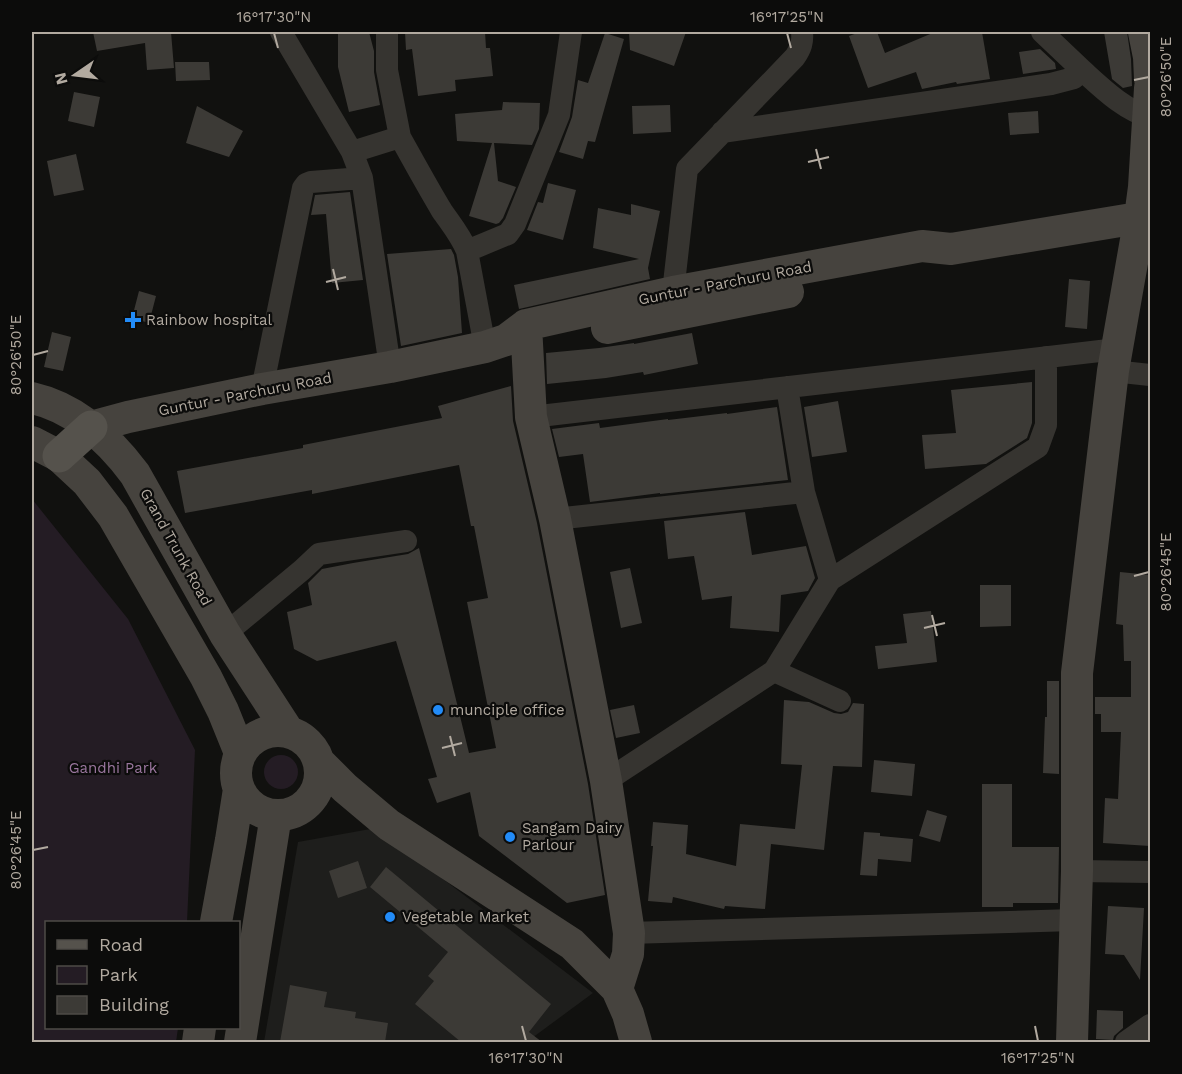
<svg xmlns="http://www.w3.org/2000/svg" width="1182" height="1074" viewBox="0 0 1182 1074" font-family="'Work Sans',sans-serif">
  <style>
    .built { fill: #1e1e1c }
    .green { fill: #241c24 }
    .building { fill: #3c3a36 }
    .lines { fill: none; stroke-linecap: round; stroke-linejoin: round }
    .street { stroke: #363430; stroke-width: 22 }
    .secondary { stroke: #46433e; stroke-width: 32 }
    .primary { stroke: #55524c; stroke-width: 33 }
    .ticks { fill: none; stroke: #b2aaa0; stroke-width: 2 }
    .poi-dot { fill: #228bf7; stroke: #0c0c0b; stroke-width: 2 }
    .labels { text-anchor: middle; dominant-baseline: central; stroke-width: 4.5; stroke-linejoin: round; paint-order: stroke }
    .street-label { font-size: 15px; fill: #b2aaa0; stroke: #0c0c0b }
    .poi-label { font-size: 15px; fill: #b2aaa0; stroke: #0c0c0b; text-anchor: start }
    .park-label { font-size: 15px; fill: #9a769e; stroke: #0c0c0b }
    .neatline { fill: none; stroke: #b2aaa0; stroke-width: 2 }
    .ticks-label { font-size: 15px; text-anchor: middle; fill: #b2aaa0 }
  </style>
  <rect width="100%" height="100%" fill="#11110f"/>
  <!-- built -->
  <path class="built" d="M376 828 593 993 532 1038 530 1042H264L298 842Z"/>
  <!-- green -->
  <path class="green" d="M32 499 128 619 195 750 187 922H46V1028H178L176 1042H32Z
    M264 772a17 17 0 1 1 34 0a17 17 0 1 1-34 0Z"/>
  <!-- building -->
  <path class="building" d="M93 32H171L174 68 147 70 145 43 97 51Z
    M338 32H369L374 51V72L380 105 349 112 338 67Z
    M405 32H485L486 48H490L493 76 455 80 456 91 418 96 412 49 406 50Z
    M629 32H686L674 66 630 50Z
    M860 32H877L885 53 935 32H982L990 79 957 84 956 82 922 89 916 72 868 88 849 36Z
    M1104 32H1127L1131 59 1132 86 1123 88 1112 79Z
    M605 33 624 39 595 142 588 141 583 159 559 152 572 117 578 80 588 83Z
    M1040 49 1055 63 1056 69 1023 74 1019 52Z
    M175 62H209L210 80 176 81Z
    M74 92 100 97 94 127 68 121Z
    M503 102 540 103 539 129 532 145 494 143 498 181 516 187 503 218 499 223 496 224 469 216 492 143 457 141 455 114 502 110Z
    M670 105 671 132 633 134 632 106Z
    M197 106 243 131 229 157 186 143Z
    M1038 111 1039 133 1010 135 1008 113Z
    M76 154 84 190 54 196 47 161Z
    M548 183 576 190 563 240 527 230 538 202 543 203Z
    M350 192 363 280 332 283 326 214 311 215 315 195Z
    M631 204 660 211 648 268 650 279 519 309 514 285 639 259 593 248 598 208 631 215Z
    M451 249 454 255 458 277 462 333 401 346 387 254Z
    M1069 279 1090 281 1087 329 1065 327Z
    M139 291 156 296 149 323 132 318Z
    M52 332 71 337 63 371 44 367Z
    M692 333 698 364 644 375 643 372 606 378 547 384 546 353 599 348 634 343V344Z
    M1032 382V423L1027 438 986 464 925 469 922 435 956 433 951 390Z
    M511 386 513 421 537 523 588 784 605 895 567 903 479 836 470 792 437 803 428 779 437 777 396 641 317 661 294 649 287 612 312 605 308 583 322 569 353 563 408 554 419 548 469 753 496 748 467 602 488 598 474 526H471L459 465 312 494V490L185 513 177 471 303 448V445L442 418 438 406Z
    M838 401 847 452 812 457 804 407Z
    M777 407 788 480 660 494V493L590 502 583 454 559 457 552 429 599 423 600 428 668 419V420L727 413V414Z
    M745 512 752 555 806 546 815 578 808 591 781 595 779 632 730 628 732 596 702 600 694 556 668 559 664 521Z
    M630 568 642 623 621 628 610 572Z
    M1120 572 1150 575V846L1103 843 1105 798 1118 799 1121 732H1101V714H1095V697H1131V661H1124L1123 625 1116 624Z
    M980 585H1011V626L980 627Z
    M931 611 937 662 878 669 875 646 907 643 903 614Z
    M1047 681H1059V774L1043 773 1045 717H1047Z
    M784 700 809 702 834 713 841 714 848 712 853 703 864 704 862 767 833 766 824 850 771 844 765 909 725 906 724 909 673 897 672 903 648 901 653 846H651L653 822 688 825 686 854 736 866 740 824 795 829 802 765 781 764Z
    M634 705 640 733 616 738 610 710Z
    M874 760 915 764 912 796 871 792Z
    M982 784H1012V847H1059L1058 903H1013V907H982Z
    M927 810 947 816 940 842 919 836Z
    M864 832 880 833V836L913 839 911 862 878 859 877 876 860 875Z
    M358 861 367 888 338 898 329 871Z
    M386 867 551 1004 529 1032 542 1042H461L415 1004 434 981 428 976 448 952 370 887Z
    M1108 906 1144 908 1140 980 1124 955 1105 954Z
    M290 985 327 992 324 1007 356 1012 355 1018 388 1023 385 1042H280Z
    M1097 1010 1123 1011V1028L1114 1036 1113 1040 1096 1039Z"/>
  <g class="lines">
    <!-- street -->
    <path class="street" d="M281 32 352 152 362 178 390 367
      M1082 70C1102 88 1124 110 1150 117
      M722 132 1051 84 1074 78 1082 70 1042 32
      M400 137C414 162 427 186 442 211 451 224 461 236 467 251L485 347
      M352 152 400 137 387 70V32
      M467 251 508 234 515 224 559 115 571 32
      M677 304 673 292 687 169 795 57C801 48 803 42 802 32
      M1113 371 1150 375
      M787 387 804 492
      M262 389 303 188 306 184 311 182 362 178
      M531 417 1117 349
      M555 519 804 492 830 580
      M225 634 302 570 319 554 406 541
      M774 671 840 701
      M606 781 774 671 830 580 1038 447 1046 425V357
      M1077 871 1150 872
      M629 933 1074 920
      M1126 1042 1150 1025"/>
    <!-- secondary -->
    <path class="secondary" d="M1144 32 1149 57 1150 79
      M526 325 531 417 555 519 606 781 629 933 628 954 617 989
      M607 328 788 292
      M32 398C76 408 109 439 135 474L225 634 288 731
      M91 427 128 417 262 389 390 367 485 347 506 340 526 325 673 292 922 246 951 249 1150 216
      M32 442 59 456 87 482 113 516 206 677 223 711 240 753
      M236 773a42 42 0 1 1 84 0a42 42 0 1 1-84 0Z
      M319 762 345 788 389 825 572 944 617 989 628 1014 636 1042
      M216 922 231 840 239 789
      M198 1042 200 1028
      M240 1042 276 815
      M1072 1042 1077 871V673L1113 371 1140 217 1144 187 1150 88"/>
    <!-- primary -->
    <path class="primary" d="M59 456 91 427"/>
  </g>
  <!-- ticks -->
  <path class="ticks" d="M274 33 278 48M787 33 791 48M1134 80 1149 77M816 149 821 169M808 162 829 157M333 269 338 290M326 282 346 277M33 355 48 351M1134 576 1149 572M932 615 937 636M924 628 945 623M450 736 455 756M442 748 462 743M33 850 48 847M522 1026 526 1041M1035 1026 1038 1041"/>
  <!-- markers -->
  <g class="poi-dot">
    <path d="M130 311h6v6h6v6h-6v6h-6v-6h-6v-6h6z"/>
    <circle cx="438" cy="710" r="6"/>
    <circle cx="510" cy="837" r="6"/>
    <circle cx="390" cy="917" r="6"/>
  </g>
  <g class="labels">
    <!-- street labels -->
    <g class="street-label">
      <text transform="translate(725 283) rotate(-11)">Guntur - Parchuru Road</text>
      <text transform="translate(245 394) rotate(-11)">Guntur - Parchuru Road</text>
      <text transform="translate(176 547) rotate(61)">Grand Trunk Road</text>
    </g>
    <!-- poi labels -->
    <g class="poi-label">
      <text x="146" y="320">Rainbow hospital</text>
      <text x="450" y="710">munciple office</text>
      <text x="522" y="828">Sangam Dairy<tspan x="522" dy="17">Parlour</tspan></text>
      <text x="402" y="917">Vegetable Market</text>
    </g>
    <!-- park labels -->
    <g class="park-label">
      <text x="113" y="768">Gandhi Park</text>
    </g>
  </g>
  <!-- border -->
  <rect width="1182" height="1074" fill="none" stroke="#0c0c0b" stroke-width="66"/>
  <!-- legend -->
  <rect x="45" y="921" width="195" height="108" fill="#0c0c0b" stroke="#4e4b47" stroke-width="1.5"/>
  <rect x="57" y="940" width="30" height="9" fill="#55524c" stroke="#4e4b47" stroke-width="1.5"/>
  <text x="99" y="951" font-size="18" fill="#b2aaa0">Road</text>
  <rect x="57" y="966" width="30" height="18" fill="#241c24" stroke="#4e4b47" stroke-width="1.5"/>
  <text x="99" y="981" font-size="18" fill="#b2aaa0">Park</text>
  <rect x="57" y="996" width="30" height="18" fill="#3c3a36" stroke="#4e4b47" stroke-width="1.5"/>
  <text x="99" y="1011" font-size="18" fill="#b2aaa0">Building</text>
  <!-- north arrow -->
  <g transform="translate(75 75) rotate(256)" stroke="#0c0c0b" stroke-width="4.5" paint-order="stroke">
  <path d="M0-4.5L10 22L0 15L-10 22Z" fill="#b2aaa0"/>
  <text y="-9" font-size="16" font-weight="bold" text-anchor="middle" fill="#b2aaa0">N</text>
  </g>
  <rect x="33" y="33" width="1116" height="1008" class="neatline"/>
  <g class="ticks-label">
    <text x="274" y="22">16°17'30"N</text>
    <text x="787" y="22">16°17'25"N</text>
    <text transform="translate(1166 77) rotate(-90)" y="5">80°26'50"E</text>
    <text transform="translate(16 355) rotate(-90)" y="5">80°26'50"E</text>
    <text transform="translate(1166 572) rotate(-90)" y="5">80°26'45"E</text>
    <text transform="translate(16 850) rotate(-90)" y="5">80°26'45"E</text>
    <text x="526" y="1063">16°17'30"N</text>
    <text x="1038" y="1063">16°17'25"N</text>
  </g>
</svg>
